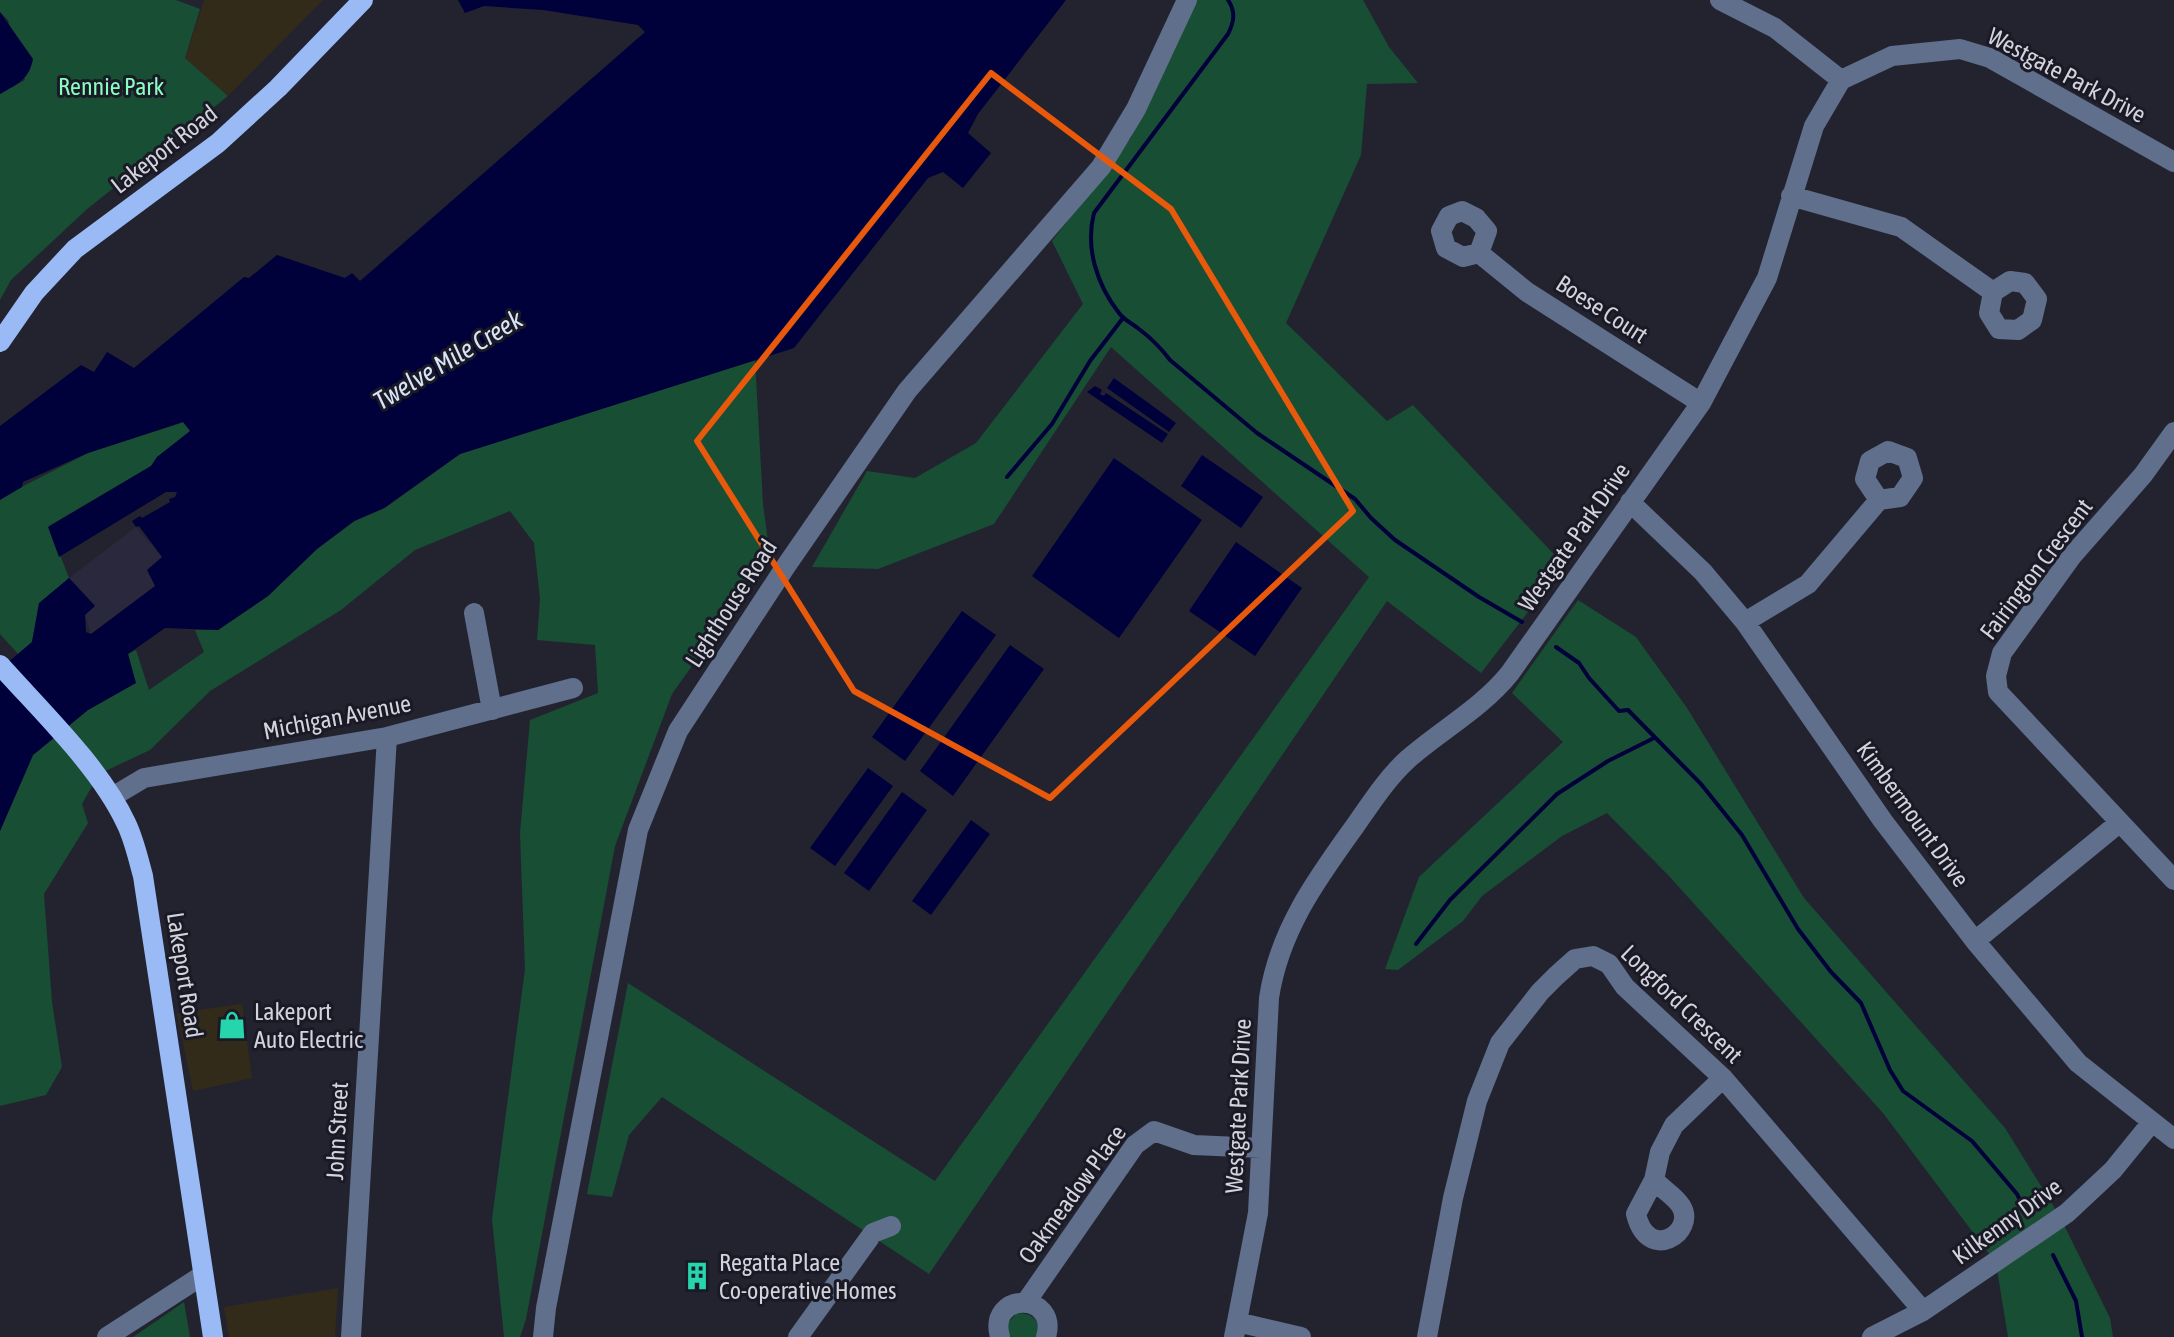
<svg xmlns="http://www.w3.org/2000/svg" width="2174" height="1337" viewBox="0 0 2174 1337" font-family="'Asap Condensed',sans-serif">
  <style>
    .commercial { fill: #332b1a }
    .built { fill: #29283c }
    .green { fill: #184e34 }
    .water { fill: #00013b }
    .lines { fill: none; stroke-linecap: round; stroke-linejoin: round }
    .stream { stroke: #00013b; stroke-width: 4 }
    .minor { stroke: #5f6f8c; stroke-width: 20 }
    .major { stroke: #9abaf6; stroke-width: 20 }
    .marked { fill: none; stroke: #e8590c; stroke-width: 6; stroke-linejoin: round }
    .labels { text-anchor: middle; dominant-baseline: central; stroke-width: 6; stroke-linejoin: round; paint-order: stroke }
    .street-label { font-size: 24px; fill: #d3d3dc; stroke: #1a1926 }
    .park-label { font-size: 24px; fill: #88febe; stroke: #1a1926 }
    .poi-label { font-size: 24px; fill: #d3d3dc; stroke: #1a1926; text-anchor: start }
    .water-label { font-size: 26px; font-style: italic; fill: #d9e4f7; stroke: #1a1926 }
  </style>
  <rect width="100%" height="100%" fill="#232330"/>
  <!-- commercial -->
  <path class="commercial" d="M204 0H323L228 96 185 58Z
    M242 1004 252 1078 193 1091 177 1013Z
    M338 1288 335 1337H229L224 1307Z"/>
  <!-- built -->
  <path class="built" d="M136 527 163 558 155 586 91 634 85 615 95 605 69 578Z"/>
  <!-- green -->
  <path class="green" d="M0 0H176L200 9 185 58 228 96 86 210 11 280 0 300V94L25 80 8 20 0 12Z
    M1196 0H1363L1389 47 1418 83 1367 84 1361 155 1286 323 1387 421 1413 405 1564 565 1481 673 1387 601 929 1274 662 1097 629 1135 612 1197 587 1194 628 983 935 1181 1369 577 1111 347 994 524 878 569 812 567 867 471 915 478 976 443 1083 304 1052 241 1131 138 1142 96Z
    M755 360 763 504 770 556 672 694 615 846 526 1319 520 1337H504L492 1219 525 969 520 833 530 720 598 693 595 645 537 640 540 599 534 543 510 511 415 550 341 610 210 691 150 750 99 774 82 804 88 823 44 894 52 1002 62 1067 46 1095 0 1106V831L33 755 88 710 135 683 128 654 136 650 149 690 204 652 195 630H218L268 596 317 549 355 521 385 508 460 454Z
    M184 422 191 431 157 457 151 466 49 526 69 578 38 609 32 642 18 654 0 634V498L88 453Z
    M1578 600 1636 637 1687 708 1804 898 2005 1128 2059 1215 2110 1318 2113 1337H2008L1996 1263 1883 1113 1669 876 1607 813 1562 836 1482 896 1463 921 1398 970 1385 969 1419 877 1563 742 1512 693Z
    M184 1302 190 1337H133Z
    M1017 1313C1033 1313 1042 1321 1036 1337H1009L1007 1324Z"/>
  <!-- water -->
  <path class="water" d="M458 0H1066L978 114 968 133 991 153 963 188 943 172 928 178 794 348 460 454 384 508 354 521 317 549 268 596 218 630 165 628 128 654 136 683 88 710 33 755 0 831V669L32 642 39 603 69 578 95 606 85 615 86 632 91 634 155 586 147 570 162 557 139 526 136 527 132 521 140 516 142 518 170 502 169 499 175 497 177 492H166L59 557 48 527 151 466 157 457 190 431 183 422 88 453 23 482 22 487 0 500V426L81 365 94 372 107 352 134 368 244 277 249 278 277 255 345 278 352 273 360 281 645 32 638 25 543 10 484 6 465 13Z
    M0 12 33 59C29 80 17 84 0 94Z
    M1114 378 1176 423 1169 432 1107 388Z
    M1095 386 1102 390 1100 394 1104 396 1106 393 1168 434 1162 443 1087 392Z
    M1202 455 1263 497 1241 528 1181 486Z
    M1114 458 1202 520 1119 638 1032 576Z
    M1236 542 1302 588 1255 656 1189 611Z
    M962 611 996 635 905 761 872 737Z
    M1010 645 1044 669 953 796 920 771Z
    M868 768 893 786 835 866 810 848Z
    M902 792 927 810 869 891 844 873Z
    M971 820 990 834 931 915 912 901Z"/>
  <g class="lines">
    <!-- stream -->
    <path class="stream" d="M1228 0C1236 12 1234 22 1228 34L1094 213C1085 248 1097 285 1119 313 1124 320 1133 324 1139 329 1151 338 1161 348 1170 360L1257 433 1355 499 1371 518 1395 540 1479 597 1522 622
      M1007 477 1052 424 1090 361 1123 318
      M1556 647 1579 663 1589 678 1619 711 1628 710 1701 784 1742 835 1798 929 1831 972 1861 1003 1890 1070 1903 1091 1972 1141 2017 1194 2026 1212
      M1416 944 1450 900 1557 794 1608 761 1654 738
      M2053 1255 2076 1301 2082 1337"/>
    <!-- minor -->
    <path class="minor" d="M1720 0 1775 28 1841 80
      M1791 196 1901 227 1993 292 1989 313 1999 329 2018 330 2032 320 2037 299 2025 283 2010 281 1993 292
      M1479 253 1463 257 1446 248 1441 231 1449 216 1462 211 1476 218 1487 231 1479 253 1527 292 1701 403
      M2174 432 2143 475 2072 556 2002 653 1996 676 1998 692 2174 880
      M1630 502 1703 572 1745 622 1883 821 1975 941 2078 1063 2174 1139
      M474 613 492 710
      M1745 622 1808 584 1879 500 1900 497 1913 478 1907 458 1888 451 1870 461 1865 479 1879 500
      M112 797 144 778 387 737 573 688
      M1975 941 2119 823
      M1654 1180C1662 1189 1675 1196 1681 1206 1697 1232 1648 1264 1636 1214L1654 1180 1660 1152 1674 1125 1723 1078
      M1026 1302 1135 1145 1154 1131 1194 1145 1261 1148
      M1237 1322 1301 1337
      M107 1337 203 1275
      M351 1337 387 737
      M543 1337 546 1308 638 830 678 731 786 566 907 391 1101 167 1136 109 1187 0
      M798 1337 873 1233 891 1226
      M1000 1337C987 1291 1059 1292 1046 1337
      M1234 1337 1258 1213 1269 998C1279 931 1316 880 1355 826 1371 803 1387 778 1408 759 1441 730 1482 708 1510 673L1701 403 1767 278 1814 126 1841 80 1892 56 1960 49 1990 58 2174 162
      M1427 1337 1453 1198 1477 1101 1500 1043 1540 992 1556 976 1575 959 1593 956 1609 964 1625 987 1723 1078 1923 1311
      M1872 1337 1923 1311 2067 1213 2113 1170 2152 1122"/>
    <!-- major -->
    <path class="major" d="M0 342 34 293 75 249 218 143 278 88 363 0
      M0 665C41 711 100 767 126 823 134 839 138 858 143 876L213 1337"/>
  </g>
  <!-- marked area -->
  <path class="marked" d="M991 73 1171 209 1353 511 1050 798 854 691 697 441Z"/>
  <!-- icons -->
  <defs>
    <symbol id="shop-bare" viewBox="-9 -9 18 18"><path d="M-5-2.5h2.3a2.7 3.5 0 0 1 5.4 0H5L5.5 6h-11ZM-1.5-2.5h3a1.5 2.3 0 0 0-3 0Z" fill="#27d5ad" stroke="#1a1926" stroke-width="2.5" paint-order="stroke"/></symbol>
    <symbol id="building-bare" viewBox="-9 -9 18 18"><path d="M-4-6H4V6H1V3H-1V6H-4ZM-2.5-4.3h1.7v1.8h-1.7ZM.8-4.3h1.7v1.8H.8ZM-2.5-1h1.7V.8h-1.7ZM.8-1h1.7V.8H.8Z" fill="#27d5ad" stroke="#1a1926" stroke-width="2.5" paint-order="stroke"/></symbol>
  </defs>
  <g fill-rule="evenodd">
    <use href="#shop-bare" x="212" y="1005" width="40" height="40"/>
    <use href="#building-bare" x="677" y="1256" width="40" height="40"/>
  </g>
  <g class="labels">
    <!-- street labels -->
    <g class="street-label">
      <text transform="translate(2067 75) rotate(28)">Westgate Park Drive</text>
      <text transform="translate(164 149) rotate(-38)">Lakeport Road</text>
      <text transform="translate(1602 309) rotate(33)">Boese Court</text>
      <text transform="translate(1574 537) rotate(-55)">Westgate Park Drive</text>
      <text transform="translate(2036 569) rotate(-53)">Fairington Crescent</text>
      <text transform="translate(731 603) rotate(-57)">Lighthouse Road</text>
      <text transform="translate(337 717) rotate(-11)">Michigan Avenue</text>
      <text transform="translate(1913 814) rotate(54)">Kimbermount Drive</text>
      <text transform="translate(185 975) rotate(81)">Lakeport Road</text>
      <text transform="translate(1682 1004) rotate(44)">Longford Crescent</text>
      <text transform="translate(1238 1106) rotate(-87)">Westgate Park Drive</text>
      <text transform="translate(337 1131) rotate(-87)">John Street</text>
      <text transform="translate(1072 1194) rotate(-54)">Oakmeadow Place</text>
      <text transform="translate(2007 1221) rotate(-36)">Kilkenny Drive</text>
    </g>
    <!-- park labels -->
    <g class="park-label">
      <text x="111" y="86">Rennie Park</text>
    </g>
    <!-- poi labels -->
    <g class="poi-label">
      <text x="254" y="1011">Lakeport<tspan x="254" dy="28">Auto Electric</tspan></text>
      <text x="719" y="1262">Regatta Place<tspan x="719" dy="28">Co-operative Homes</tspan></text>
    </g>
    <!-- water labels -->
    <g class="water-label">
      <text transform="translate(448 360) rotate(-31)">Twelve Mile Creek</text>
    </g>
  </g>
</svg>
